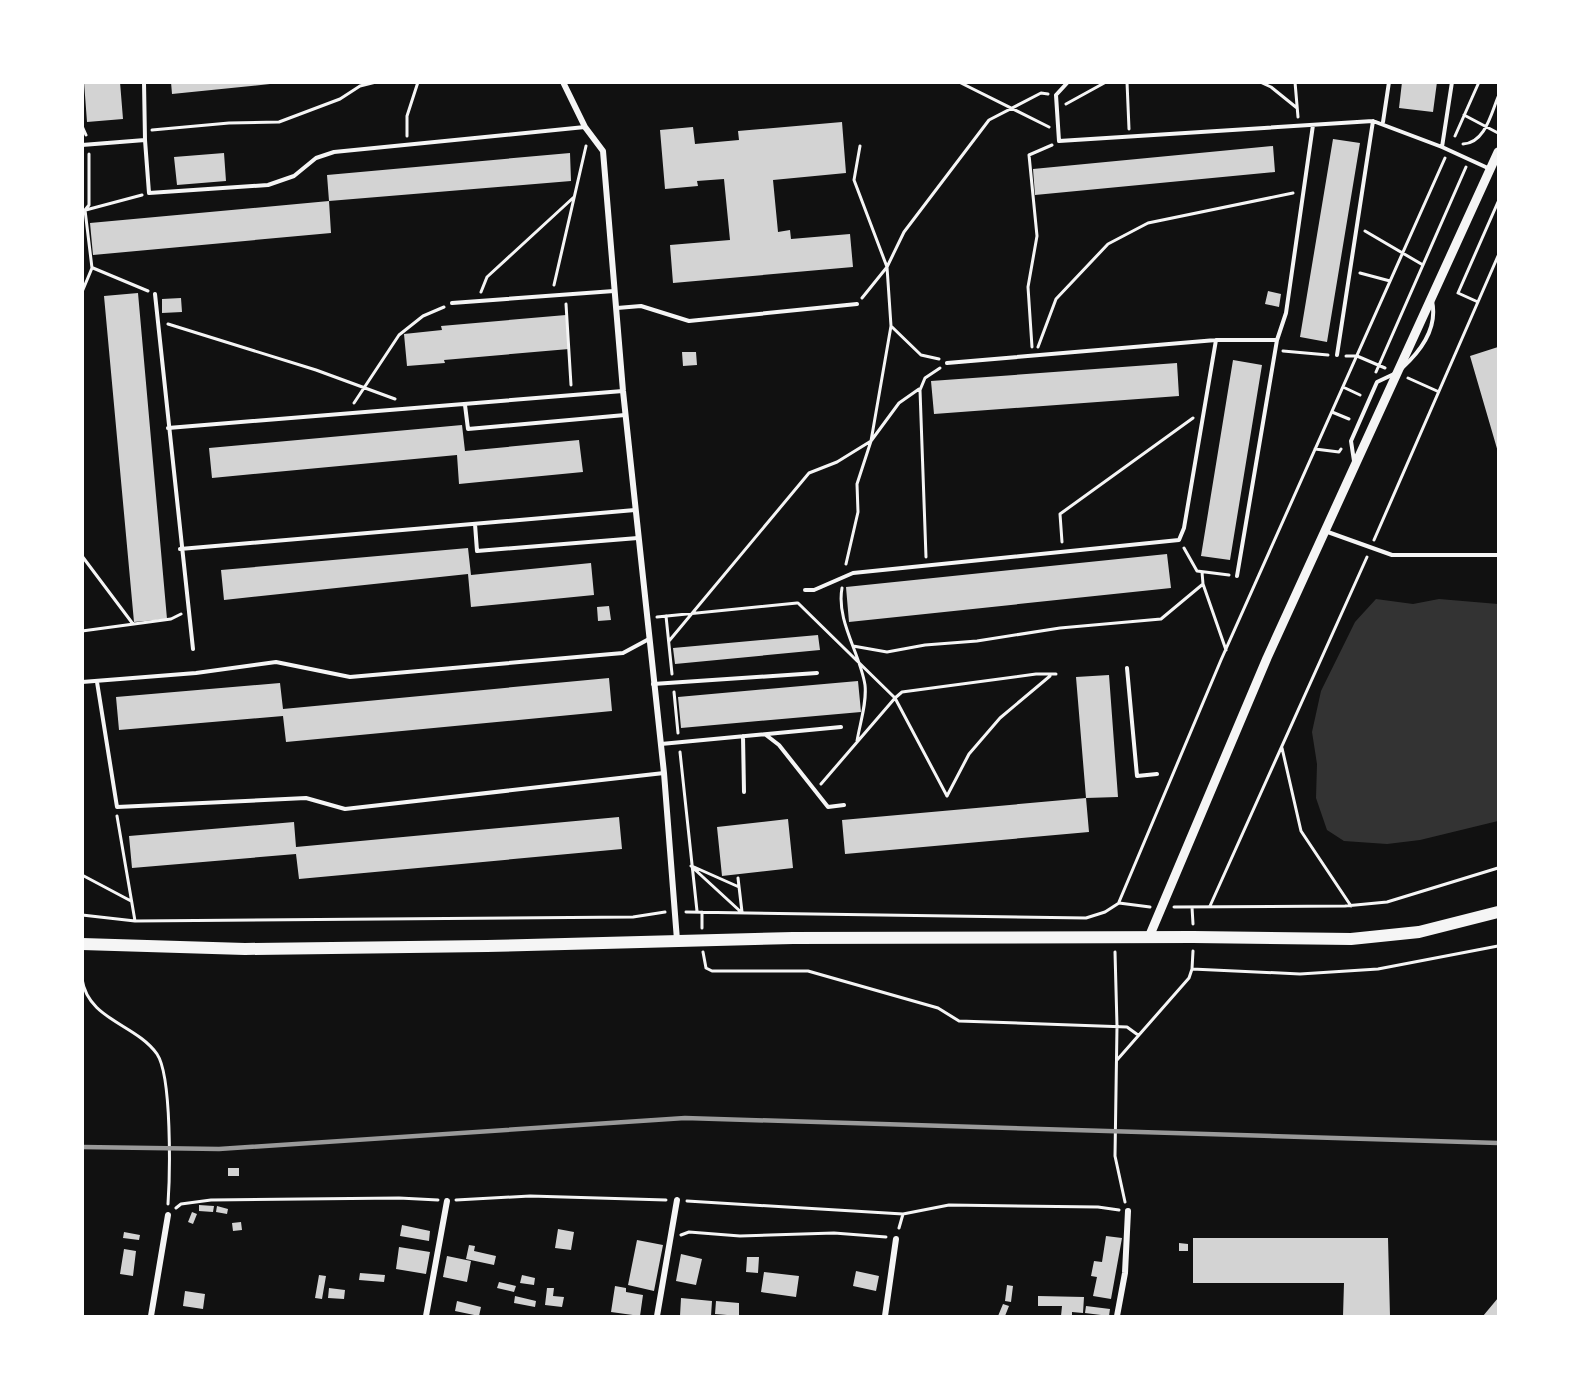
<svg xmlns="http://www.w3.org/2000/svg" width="1581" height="1399" viewBox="0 0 1581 1399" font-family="'Asap Condensed',sans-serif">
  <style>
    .water { fill: #333 }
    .building { fill: #d3d3d3 }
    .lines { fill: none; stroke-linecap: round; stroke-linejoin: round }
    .path { stroke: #f5f5f5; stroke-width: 3 }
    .service { stroke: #f5f5f5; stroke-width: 4 }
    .minor { stroke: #f5f5f5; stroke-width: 6 }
    .tertiary { stroke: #f5f5f5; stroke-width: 9 }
    .trunk { stroke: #f5f5f5; stroke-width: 12 }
    .rail { stroke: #9a9a9a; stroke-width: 4.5 }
  </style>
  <rect width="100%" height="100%" fill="#111"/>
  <!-- water -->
  <path class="water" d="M1376 599 1413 604 1439 599 1498 604V821L1420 840 1387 844 1344 841 1327 830 1316 798 1317 764 1312 732 1321 691 1355 622Z"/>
  <!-- building -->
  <path class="building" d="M84 82H120L123 119 87 122Z
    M171 82H270V84L172 94Z
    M1402 82H1437L1433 112 1399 108Z
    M842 122 846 173 773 180 778 232 790 230 791 239 850 234 853 267 673 283 670 245 730 240 724 179 697 181 698 186 665 189 660 130 693 127 695 144 739 140 738 131Z
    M1333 139 1360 143 1327 342 1300 337Z
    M1273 146 1275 172 1035 195 1033 169Z
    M224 153 226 181 177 185 174 157Z
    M570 153 571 181 329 201 327 175Z
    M329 201 331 233 93 255 90 223Z
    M1268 291 1281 294 1279 307 1265 304Z
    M138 293 167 619 134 622 104 296Z
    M181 298 182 312 162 313V299Z
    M566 315 569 349 444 360 445 363 407 366 404 334 442 330 441 326Z
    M1498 347V452L1470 356Z
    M682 352H696L697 365 683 366Z
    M1233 360 1262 365 1230 560 1201 556Z
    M1177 363 1179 396 934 414 931 381Z
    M462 425 465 451 579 440 583 472 459 484 457 455 212 478 209 448Z
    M468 548 471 575 591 563 594 595 471 607 468 574 224 600 221 570Z
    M1167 554 1171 588 849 622 846 587Z
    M609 606 611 620 598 621 597 607Z
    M818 635 820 650 675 664 673 648Z
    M1109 675 1118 797 1086 798 1089 832 845 854 842 820 1086 798 1076 677Z
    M609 678 612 711 286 742 283 716 119 730 116 697 280 683 283 709Z
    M858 681 861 712 681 728 678 697Z
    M619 817 622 849 299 879 296 854 132 868 129 836 294 822 296 847Z
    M788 819 793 868 722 876 717 827Z
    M228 1168H239V1176H228Z
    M199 1205 214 1206 213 1212 199 1211Z
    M217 1206 228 1209 227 1214 216 1212Z
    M192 1212 197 1214 193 1224 188 1222Z
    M241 1222 242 1230 233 1231 232 1223Z
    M402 1225 430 1231 429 1241 400 1236Z
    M558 1229 574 1232 571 1250 555 1248Z
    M124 1232 140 1235 139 1240 123 1238Z
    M1106 1236 1122 1238 1111 1299 1093 1296 1097 1277 1091 1276 1094 1261 1102 1262Z
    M1193 1238H1388L1390 1316H1343L1344 1283H1193Z
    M637 1240 663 1245 654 1291 628 1285Z
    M1179 1243 1188 1244V1251H1179Z
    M469 1245 475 1246 474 1251 496 1256 494 1265 466 1259Z
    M399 1247 430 1252 426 1274 396 1269Z
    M124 1249 136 1251 133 1276 120 1274Z
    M681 1254 702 1259 696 1285 676 1281Z
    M447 1256 471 1261 467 1282 443 1277Z
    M747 1257H759L758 1273 746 1272Z
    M856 1271 879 1276 876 1291 853 1286Z
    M764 1272 799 1276 796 1297 761 1292Z
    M360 1273 385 1275 384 1282 359 1280Z
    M319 1275 326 1276 322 1299 315 1298Z
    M522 1275 535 1278 534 1285 520 1283Z
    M499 1282 516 1286 514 1292 497 1288Z
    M1007 1285 1013 1286 1011 1302 1005 1301Z
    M615 1286 626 1288V1292L643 1295 640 1316 611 1312Z
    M329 1288 345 1290 344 1299 328 1298Z
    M547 1288H554L553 1296 564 1297 562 1307 545 1305Z
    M185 1291 205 1294 203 1309 183 1306Z
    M515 1296 536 1301 535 1307 514 1303Z
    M1038 1296 1084 1297 1083 1313 1072 1312V1316H1061L1062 1306H1038Z
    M681 1298 712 1301 711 1316H680Z
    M1498 1298V1316H1483Z
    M457 1301 481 1307 479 1316 455 1311Z
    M716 1301 739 1303V1316L715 1314Z
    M1003 1304 1009 1306 1005 1316H998Z
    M1086 1306 1110 1309 1109 1316 1085 1313Z"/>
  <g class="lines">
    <!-- path -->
    <path class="path" d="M959 82 1049 127
      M1127 82 1129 129
      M1260 82 1271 87 1297 108
      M1295 82 1298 117
      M1066 104 1106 82
      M1464 115 1498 133
      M82 126 86 135
      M152 130 229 123 279 122 340 99 360 86 376 82
      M407 136V116L418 82
      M1455 136 1479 82
      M1463 144C1485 143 1491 114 1498 97
      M860 146 854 180 887 267 891 326 921 355 939 359
      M82 211 142 195
      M1365 231 1423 265
      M93 268 148 291
      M1360 273 1390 281
      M554 285 586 146
      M82 292 92 268 85 210 89 205V154
      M481 292 487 277 574 197
      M862 298 887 267 904 232 989 120 1041 93 1048 94
      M1478 302 1458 293 1498 202
      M566 304 571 385
      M168 324 316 370 395 399
      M1032 347 1028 287 1037 236 1029 155 1052 145
      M1038 347 1056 299 1108 244 1148 223 1293 193
      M1283 351 1328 355
      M1346 356H1357L1385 368
      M1376 372 1466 167
      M1408 378 1437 391
      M1343 387 1360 395
      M354 403 399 335 423 316 444 307
      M1332 412 1349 419
      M1315 449 1339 452 1341 449
      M1374 540 1498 256
      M1062 542 1060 514 1193 418
      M1184 548 1197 571 1229 575
      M82 556 133 624
      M926 557 920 390 925 378 940 368
      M846 564 858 512 857 484 871 441 891 326
      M1203 584 1226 650
      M842 588C836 621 860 653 865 685 867 703 860 723 857 741
      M798 603 895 698 821 784
      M666 616 672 674
      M657 617 797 603
      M82 631 171 619 181 614
      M669 641 809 473 837 462 871 441 899 403 919 389
      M853 646 887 652 925 645 977 641 1060 628 1161 619 1203 584 1202 572
      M674 692 678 733
      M1282 748 1301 831 1351 906
      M680 752 697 911
      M947 796 895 698 902 692 1036 674H1056
      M947 796 969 754 1000 718 1050 676
      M117 816 135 921
      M691 866 741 912
      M694 867 739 887
      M82 875 131 901
      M738 878 742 912
      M1119 902 1221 660 1445 158
      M1210 906 1367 557
      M1174 907 1345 906 1387 902 1498 868
      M1192 907 1193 924
      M686 912 1086 918 1105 912 1119 903 1150 907
      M702 912V928
      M82 915 135 921 633 917 665 912
      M703 952 706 968 712 971H808L938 1008 959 1021 1127 1027 1138 1035
      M1115 952 1117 1026 1115 1156 1125 1202
      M1192 969 1193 951
      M82 979C88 1020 136 1024 157 1054 172 1076 170 1175 168 1204
      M1117 1060 1189 978 1192 969 1300 974 1378 969 1498 946
      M456 1200 530 1196 666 1200
      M687 1201 903 1214 899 1228
      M176 1208 181 1204 211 1200 399 1198 438 1200
      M903 1214 949 1205 1098 1207 1119 1210
      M681 1235 689 1232 740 1236 834 1233 886 1237"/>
    <!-- service -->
    <path class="service" d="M1068 82 1056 95 1059 141 1373 121 1442 147 1490 169
      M1383 122 1389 82
      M145 140 149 193 268 185 294 176 316 158 334 152 585 127
      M82 145 145 140 144 82
      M1442 147 1452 82
      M155 294 193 649
      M452 303 614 291
      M617 308 641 306 689 321 857 304
      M1337 355 1373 121
      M947 363 1216 340H1277
      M1402 368C1422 350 1438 328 1432 301
      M465 405 468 429 625 415
      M168 428 623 391
      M1354 461 1351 441 1377 382 1394 374
      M475 524 477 551 638 538
      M1325 531 1392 555H1498
      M180 549 635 510
      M1237 576 1277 340 1286 313 1313 125
      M805 590H814L853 573 1179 540 1184 528 1216 340
      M1127 668 1137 776 1157 774
      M82 682 196 673 276 662 350 677 623 653 649 639
      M97 682 117 807 306 798 345 809 664 773
      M653 684 817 673
      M766 735 779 745 828 807 844 805
      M743 736 744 792
      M661 744 841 727"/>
    <!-- minor -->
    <path class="minor" d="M563 82 585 127 603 151 623 391 664 773 677 940
      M151 1316 168 1215
      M426 1316 447 1201
      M657 1316 677 1200
      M885 1316 896 1239
      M1117 1316 1125 1273 1128 1211"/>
    <!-- tertiary -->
    <path class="tertiary" d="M1149 937 1267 658 1498 152"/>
    <!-- trunk -->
    <path class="trunk" d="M82 944 245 949 487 946 793 938 1193 937 1351 939 1419 932 1498 912"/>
    <!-- rail -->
    <path class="rail" d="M82 1147 219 1149 685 1118 1498 1143"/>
  </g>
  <!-- border -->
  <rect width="1581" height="1399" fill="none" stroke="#ffffff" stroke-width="168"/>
</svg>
